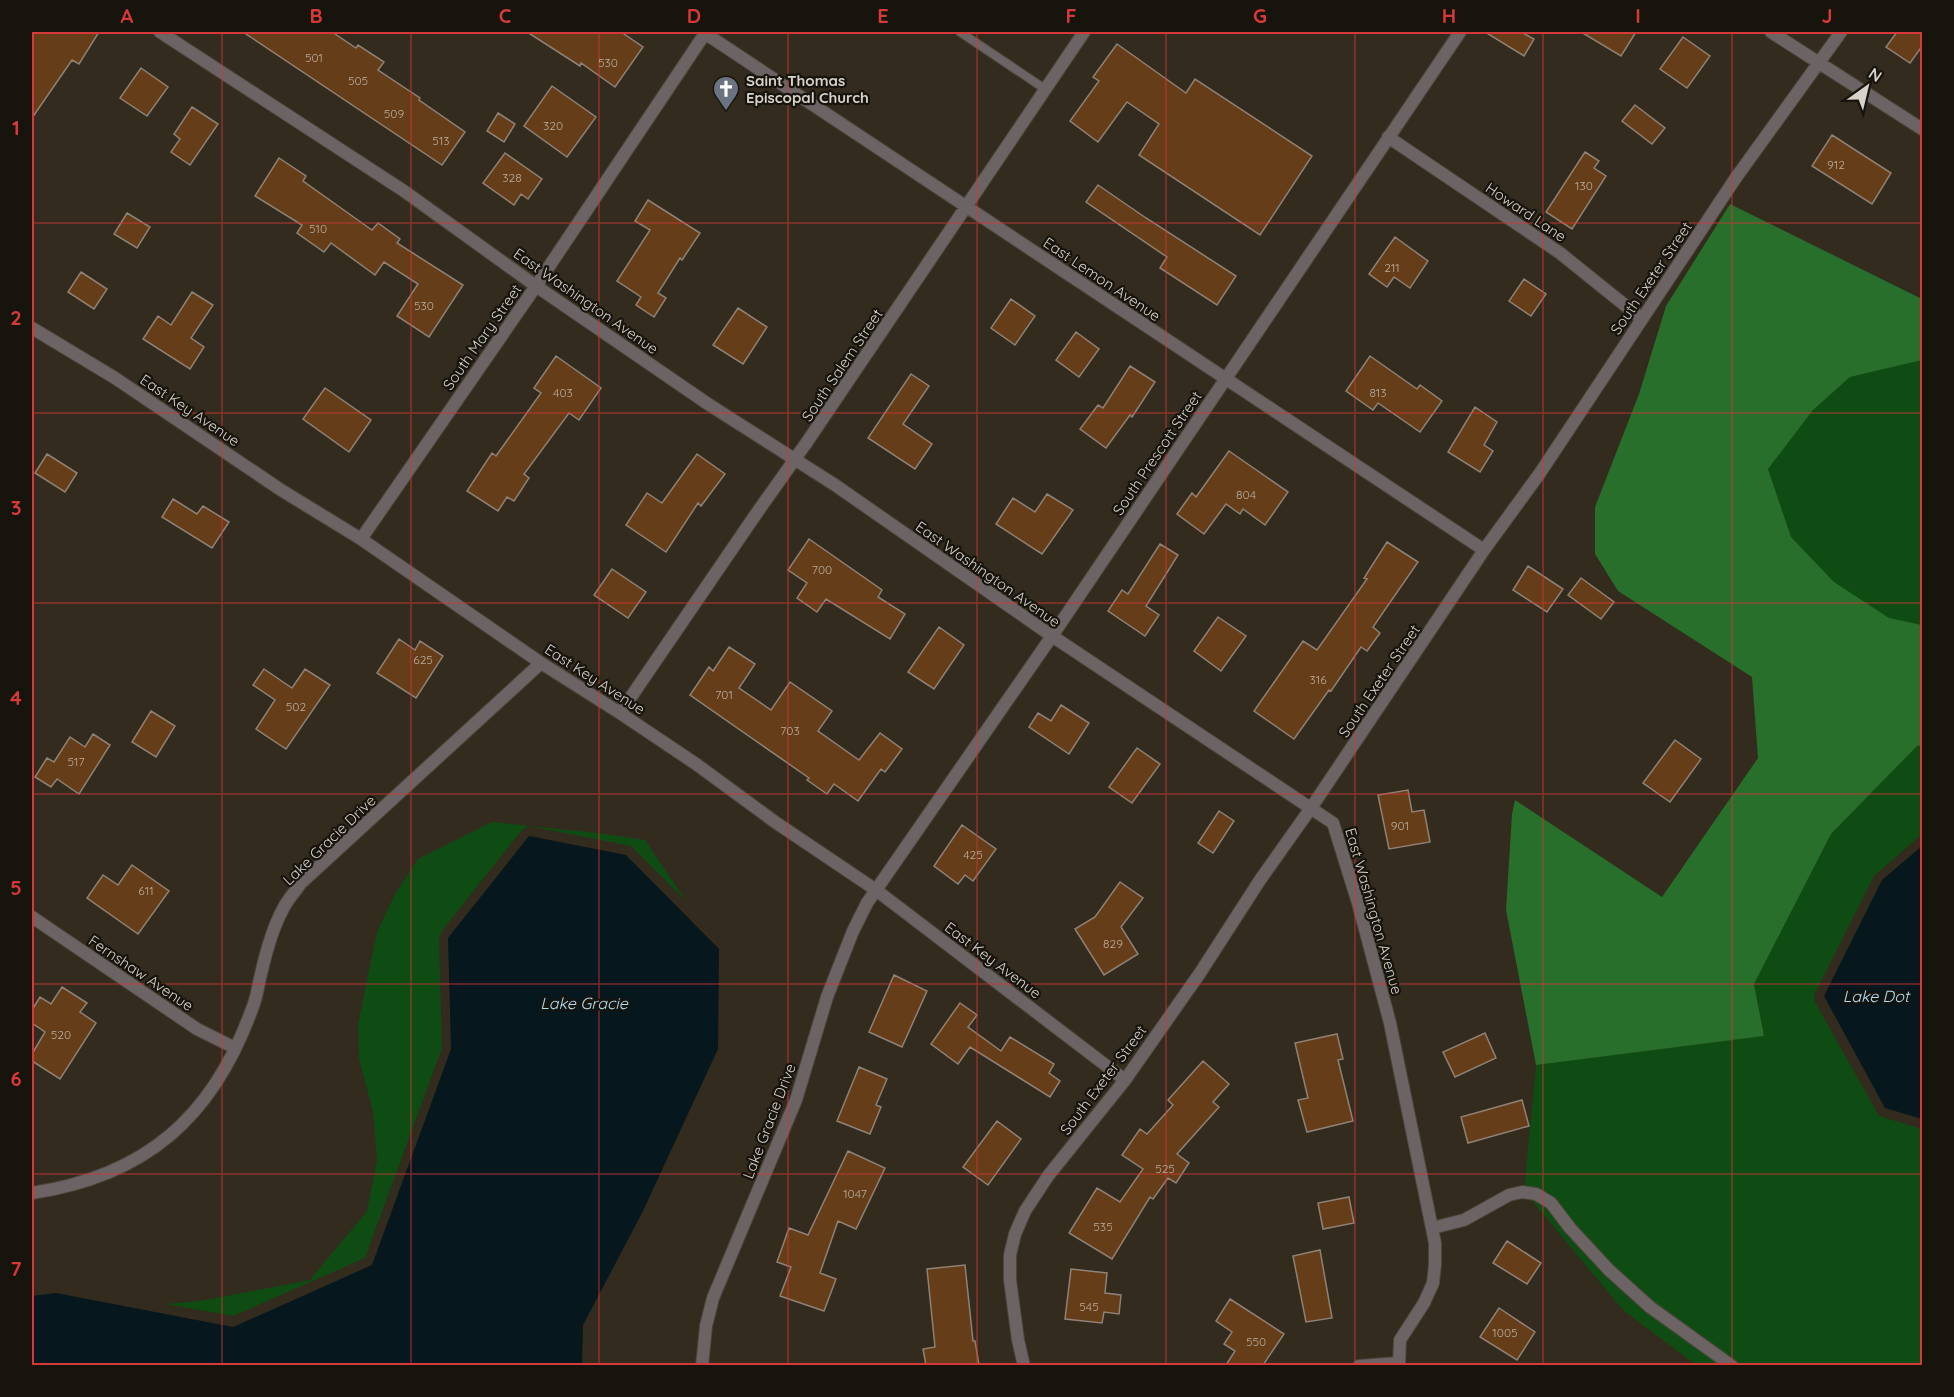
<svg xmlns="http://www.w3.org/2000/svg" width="1954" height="1397" viewBox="0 0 1954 1397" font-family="Quicksand,sans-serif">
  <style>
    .green { fill: #0f4c13 }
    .forest { fill: #276f2a }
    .water { fill: #07171e }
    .building { fill: #653d19; stroke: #908176; stroke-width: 1.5 }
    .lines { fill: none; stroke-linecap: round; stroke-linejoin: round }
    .lane-casing { stroke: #4c463a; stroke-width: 10 }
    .street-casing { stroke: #4c463a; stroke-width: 14 }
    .lane { stroke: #6b6364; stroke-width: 8 }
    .street { stroke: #6b6364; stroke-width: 12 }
    .grid { fill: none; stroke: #d63938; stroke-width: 1.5; stroke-opacity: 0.55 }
    .labels { text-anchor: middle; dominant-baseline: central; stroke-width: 4.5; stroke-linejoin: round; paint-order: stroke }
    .number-label { font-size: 12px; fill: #baad9e }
    .poi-label { font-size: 15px; font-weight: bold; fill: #d7d2ca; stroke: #17140e; text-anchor: start }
    .street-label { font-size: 15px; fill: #d7d2ca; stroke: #17140e }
    .water-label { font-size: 16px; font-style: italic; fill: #ace0f7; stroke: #17140e }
    .neatline { fill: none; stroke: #d63938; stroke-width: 2 }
    .grid-label { font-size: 20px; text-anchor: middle; font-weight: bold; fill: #d63938 }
  </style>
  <rect width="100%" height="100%" fill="#322b1e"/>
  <!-- green -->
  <path class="green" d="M1920 360H1922V625L1889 619 1834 582 1791 537 1768 469 1813 410 1850 377Z
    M1922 745V834L1874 876 1814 995 1815 1002 1879 1116 1922 1129V1365H1696L1623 1310 1524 1191 1536 1065 1764 1036 1754 984 1831 834 1917 746Z
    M492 822 598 833 645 840 686 901 631 846 529 826 522 830 441 932 439 939 442 1048 365 1258 233 1316 166 1304 200 1301 310 1280 367 1211 377 1160 373 1112 359 1058 358 1024 377 932 395 894 418 859Z"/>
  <!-- forest -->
  <path class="forest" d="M1730 204 1922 299V360L1850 377 1813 410 1768 469 1791 537 1834 582 1889 618 1922 625V745L1917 746 1831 834 1754 984 1764 1036 1536 1065 1506 910 1512 814 1515 800 1662 897 1758 758 1752 677 1618 591 1595 554V507L1639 394 1666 306Z"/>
  <!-- water -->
  <path class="water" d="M529 836 626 855 719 949 718 1049 642 1213 583 1325 582 1365H32V1296L56 1293 233 1327 372 1265 451 1049 448 938Z
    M1922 846V1119L1885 1108 1824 996 1882 880Z"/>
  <!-- building -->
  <path class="building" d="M32 32H99L79 64 72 60 32 118Z
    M243 32H332L356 48 358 45 384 62 378 70 420 98 419 100 465 132 442 165Z
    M527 32H621L643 47 615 87 581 63 580 66Z
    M1485 32H1521L1534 39 1524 56Z
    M1581 32H1636L1621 56Z
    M1897 32H1923V45L1910 63 1886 47Z
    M1683 37 1710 56 1687 88 1660 69Z
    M1117 44 1186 93 1195 79 1312 156 1260 235 1139 155 1159 124 1127 102 1098 142 1070 121 1099 81 1093 77Z
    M141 68 168 87 147 116 120 98Z
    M552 86 596 117 567 157 524 126Z
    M1635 105 1665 128 1652 144 1622 121Z
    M192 107 218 124 190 165 171 152 180 139 174 134Z
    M498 113 515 124 504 142 487 131Z
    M1832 135 1891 173 1872 204 1812 166Z
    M1585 152 1599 161 1594 168 1606 176 1572 229 1546 212Z
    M505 153 542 179 528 199 521 194 514 205 483 183Z
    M279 158 306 176 303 181 362 223 372 230 378 223 400 239 397 243 463 285 429 337 397 316 418 284 384 262 375 275 331 243 324 252 297 233 302 225 255 196Z
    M1098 185 1146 218 1236 276 1217 305 1160 268 1167 257 1086 202Z
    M648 200 700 233 682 260 680 258 658 293 666 298 654 317 636 305 641 297 617 281 650 230 635 221Z
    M127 213 150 227 137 248 114 234Z
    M1395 237 1428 261 1410 288 1394 277 1387 287 1369 274Z
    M81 272 107 289 94 309 68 292Z
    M1524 279 1546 294 1531 316 1509 301Z
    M192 292 213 305 191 338 204 347 190 369 143 339 158 316 171 325Z
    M1011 299 1035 316 1015 345 991 328Z
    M738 308 767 327 743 364 713 345Z
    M1076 332 1099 349 1079 377 1056 360Z
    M556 356 601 388 579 420 569 413 524 474 529 478 514 501 507 497 498 511 467 491 492 453 496 456 541 393 534 388Z
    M1370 356 1417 389 1420 385 1442 401 1420 432 1378 403 1373 410 1346 391Z
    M1130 366 1155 382 1132 417 1130 415 1106 448 1080 429 1098 405 1103 408Z
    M911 374 929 386 903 424 932 444 915 469 868 438Z
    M325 388 371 420 349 452 303 419Z
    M1475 407 1497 422 1484 445 1493 451 1480 472 1448 452Z
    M1229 451 1288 492 1265 525 1243 509 1240 514 1226 504 1204 534 1177 514 1192 493 1196 497Z
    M47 454 77 473 65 492 35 473Z
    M697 454 725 474 701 506 698 503 666 552 626 525 647 493 662 503Z
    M1047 494 1073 510 1042 554 996 524 1013 498 1035 512Z
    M173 499 197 514 203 506 229 522 212 548 162 517Z
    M809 539 882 590 878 597 905 614 890 639 826 599 817 612 797 598 807 583 788 570Z
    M1387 542 1418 562 1373 627 1380 633 1367 651 1361 647 1331 691 1329 690 1294 739 1254 711 1303 641 1317 650 1367 579 1364 578Z
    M1160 544 1178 555 1146 606 1159 615 1145 636 1108 611 1122 590 1128 594Z
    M1528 566 1563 589 1547 612 1513 590Z
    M612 569 646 592 628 618 594 595Z
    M1581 578 1614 602 1601 619 1568 595Z
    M1218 617 1246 636 1221 671 1194 651Z
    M939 627 964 645 934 689 908 672Z
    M399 639 415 650 420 641 443 656 416 698 377 673Z
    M729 647 755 664 739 688 771 710 790 682 832 711 818 731 859 760 880 733 902 749 885 772 881 769 858 801 834 784 827 794 807 780 809 778 690 695 709 667 713 671Z
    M264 669 292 688 305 669 330 685 286 749 256 729 275 700 253 685Z
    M1061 705 1089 723 1069 754 1029 727 1038 713 1051 721Z
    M151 711 175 726 156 757 132 742Z
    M93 734 110 745 79 794 57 779 51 787 35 777 47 758 54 762 70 737 85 747Z
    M1675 740 1701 759 1670 802 1643 783Z
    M1137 748 1160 764 1132 803 1109 787Z
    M1408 790 1412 812 1424 810 1430 842 1389 849 1378 795Z
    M1219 811 1234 821 1213 853 1198 843Z
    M962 825 996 849 973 881 965 875 958 884 934 866Z
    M132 865 169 891 138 934 87 898 103 875 118 885Z
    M1120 882 1143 898 1121 927 1138 954 1104 975 1075 929 1095 917Z
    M894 975 927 991 902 1047 869 1032Z
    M62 987 87 1003 80 1012 96 1023 60 1079 32 1061V1054L45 1032 32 1023V1010L40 997 51 1004Z
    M960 1003 977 1015 968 1027 1001 1051 1010 1037 1054 1064 1049 1073 1060 1081 1050 1097 970 1047 958 1064 931 1044Z
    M1485 1033 1496 1058 1455 1077 1443 1052Z
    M1337 1034 1343 1059 1338 1060 1353 1121 1307 1132 1298 1100 1308 1098 1295 1043Z
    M1203 1061 1229 1084 1213 1102 1219 1107 1177 1154 1189 1163 1176 1183 1168 1178 1153 1199 1150 1197 1112 1259 1069 1233 1097 1188 1120 1202 1143 1169 1122 1155 1140 1129 1147 1134 1173 1105 1168 1100Z
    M859 1067 887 1079 876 1105 881 1107 870 1134 837 1121Z
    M1522 1100 1529 1126 1468 1143 1461 1117Z
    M997 1121 1021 1139 988 1185 963 1167Z
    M848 1151 885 1168 856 1229 838 1221 820 1273 836 1279 824 1311 780 1296 791 1267 777 1262 789 1228 808 1235Z
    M1349 1197 1354 1223 1323 1229 1318 1203Z
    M1507 1241 1541 1263 1527 1284 1493 1263Z
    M1320 1250 1332 1318 1306 1322 1293 1256Z
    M965 1265 973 1341H975L979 1365H926L923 1349 935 1347 927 1269Z
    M1071 1269 1107 1273 1105 1293 1121 1295 1119 1314 1104 1312 1102 1323 1065 1319Z
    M1230 1299 1284 1334 1263 1365H1226L1235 1351 1224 1344 1232 1332 1216 1321Z
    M1499 1308 1535 1332 1517 1360 1480 1337Z"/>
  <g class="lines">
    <defs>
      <path id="lane" d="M960 32 1045 89"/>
      <path id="street" d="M160 32 404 191 536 286 708 404 835 485 1052 636 1333 823 1358 903 1390 1023 1435 1243V1265L1433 1283 1424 1303 1400 1340 1399 1366
        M703 32 1484 550
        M1771 32 1922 129
        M1388 137 1560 253 1642 319
        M32 328 115 378 281 490 361 539 541 663 620 713 696 764 775 822 876 890 1125 1080
        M361 539 536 286 706 32
        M620 713 756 514 807 442 1084 32
        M32 917 197 1029 235 1048
        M32 1193C146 1176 213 1117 252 1009 257 998 258 985 261 974 266 952 272 929 283 909 287 900 295 892 301 883L541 663
        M1432 1228 1464 1220 1509 1195 1522 1192 1536 1194 1551 1203 1570 1228 1609 1270 1650 1307 1732 1366
        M702 1366 706 1326 713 1298 796 1100 827 997 853 931 867 903 1052 636 1460 32
        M1024 1366 1018 1340 1010 1280V1255L1015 1234 1025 1211 1048 1176 1125 1080 1200 973 1260 880 1311 808 1484 550 1540 473 1735 179 1841 32
        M1359 1366 1399 1363"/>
    </defs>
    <!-- lane casing -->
    <use href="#lane" class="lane-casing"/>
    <!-- street casing -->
    <use href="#street" class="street-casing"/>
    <!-- lane -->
    <use href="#lane" class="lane"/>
    <!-- street -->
    <use href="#street" class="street"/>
  </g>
  <!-- grid -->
  <path class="grid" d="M222 32V1366M411 32V1366M599 32V1366M788 32V1366M977 32V1366M1166 32V1366M1355 32V1366M1543 32V1366M1732 32V1366M32 223H1922M32 413H1922M32 603H1922M32 794H1922M32 984H1922M32 1174H1922"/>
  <!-- icons -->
  <defs>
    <symbol id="church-pin" viewBox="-11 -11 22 30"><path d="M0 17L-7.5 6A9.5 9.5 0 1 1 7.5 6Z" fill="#6b7280" stroke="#17140e"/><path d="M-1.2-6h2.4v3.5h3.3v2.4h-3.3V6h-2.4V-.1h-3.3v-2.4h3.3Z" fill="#fff"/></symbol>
  </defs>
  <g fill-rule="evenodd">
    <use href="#church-pin" x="711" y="74" width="30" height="40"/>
  </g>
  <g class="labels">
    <!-- number labels -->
    <g class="number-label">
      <text x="314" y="57">501</text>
      <text x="608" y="62">530</text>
      <text x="358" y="80">505</text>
      <text x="394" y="113">509</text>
      <text x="553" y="125">320</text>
      <text x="441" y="140">513</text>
      <text x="1836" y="164">912</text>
      <text x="512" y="177">328</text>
      <text x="1584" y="185">130</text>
      <text x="318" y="228">510</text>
      <text x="1392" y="267">211</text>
      <text x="424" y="305">530</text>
      <text x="563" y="392">403</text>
      <text x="1378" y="392">813</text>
      <text x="1246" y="494">804</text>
      <text x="822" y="569">700</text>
      <text x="423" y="659">625</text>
      <text x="1318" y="679">316</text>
      <text x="724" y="694">701</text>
      <text x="296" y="706">502</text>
      <text x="790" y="730">703</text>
      <text x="76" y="761">517</text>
      <text x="1400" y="825">901</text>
      <text x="973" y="854">425</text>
      <text x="146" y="890">611</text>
      <text x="1113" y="943">829</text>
      <text x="61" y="1034">520</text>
      <text x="1165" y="1168">525</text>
      <text x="855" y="1193">1047</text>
      <text x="1103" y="1226">535</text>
      <text x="1089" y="1306">545</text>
      <text x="1505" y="1332">1005</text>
      <text x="1256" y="1341">550</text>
    </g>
    <!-- poi labels -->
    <g class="poi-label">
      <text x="746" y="80">Saint Thomas<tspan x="746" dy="17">Episcopal Church</tspan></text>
    </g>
    <!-- street labels -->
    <g class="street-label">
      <text transform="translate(1526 212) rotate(34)">Howard Lane</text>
      <text transform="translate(1651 278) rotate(-56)">South Exeter Street</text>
      <text transform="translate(1102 279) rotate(34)">East Lemon Avenue</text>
      <text transform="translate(586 301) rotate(35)">East Washington Avenue</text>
      <text transform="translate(482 337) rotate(-55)">South Mary Street</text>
      <text transform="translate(842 365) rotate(-56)">South Salem Street</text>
      <text transform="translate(190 410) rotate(34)">East Key Avenue</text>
      <text transform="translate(1157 453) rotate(-56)">South Prescott Street</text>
      <text transform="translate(988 574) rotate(35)">East Washington Avenue</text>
      <text transform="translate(595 679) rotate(33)">East Key Avenue</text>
      <text transform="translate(1379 681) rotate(-56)">South Exeter Street</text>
      <text transform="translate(329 840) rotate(-44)">Lake Gracie Drive</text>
      <text transform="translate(1374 911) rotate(74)">East Washington Avenue</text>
      <text transform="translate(993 960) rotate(37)">East Key Avenue</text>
      <text transform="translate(141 973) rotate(34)">Fernshaw Avenue</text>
      <text transform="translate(1103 1080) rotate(-53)">South Exeter Street</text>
      <text transform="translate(769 1121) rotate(-69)">Lake Gracie Drive</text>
    </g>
    <!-- water labels -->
    <g class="water-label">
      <text x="1876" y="996">Lake Dot</text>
      <text x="584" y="1003">Lake Gracie</text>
    </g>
  </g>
  <!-- border -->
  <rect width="1954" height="1397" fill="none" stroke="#17140e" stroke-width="66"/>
  <!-- north arrow -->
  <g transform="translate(1867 87) rotate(34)" stroke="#17140e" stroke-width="4.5" paint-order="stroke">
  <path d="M0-4.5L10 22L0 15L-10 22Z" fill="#d7d2ca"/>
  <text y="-9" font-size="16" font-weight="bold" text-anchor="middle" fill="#d7d2ca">N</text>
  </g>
  <rect x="33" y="33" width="1888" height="1331" class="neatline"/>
  <g class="grid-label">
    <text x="127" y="23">A</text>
    <text x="316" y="23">B</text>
    <text x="505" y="23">C</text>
    <text x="694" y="23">D</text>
    <text x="883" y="23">E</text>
    <text x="1071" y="23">F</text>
    <text x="1260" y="23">G</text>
    <text x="1449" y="23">H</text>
    <text x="1638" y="23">I</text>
    <text x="1827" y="23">J</text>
    <text x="16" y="135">1</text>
    <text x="16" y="325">2</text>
    <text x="16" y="515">3</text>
    <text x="16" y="705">4</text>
    <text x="16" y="895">5</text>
    <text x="16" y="1086">6</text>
    <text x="16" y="1276">7</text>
  </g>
</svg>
